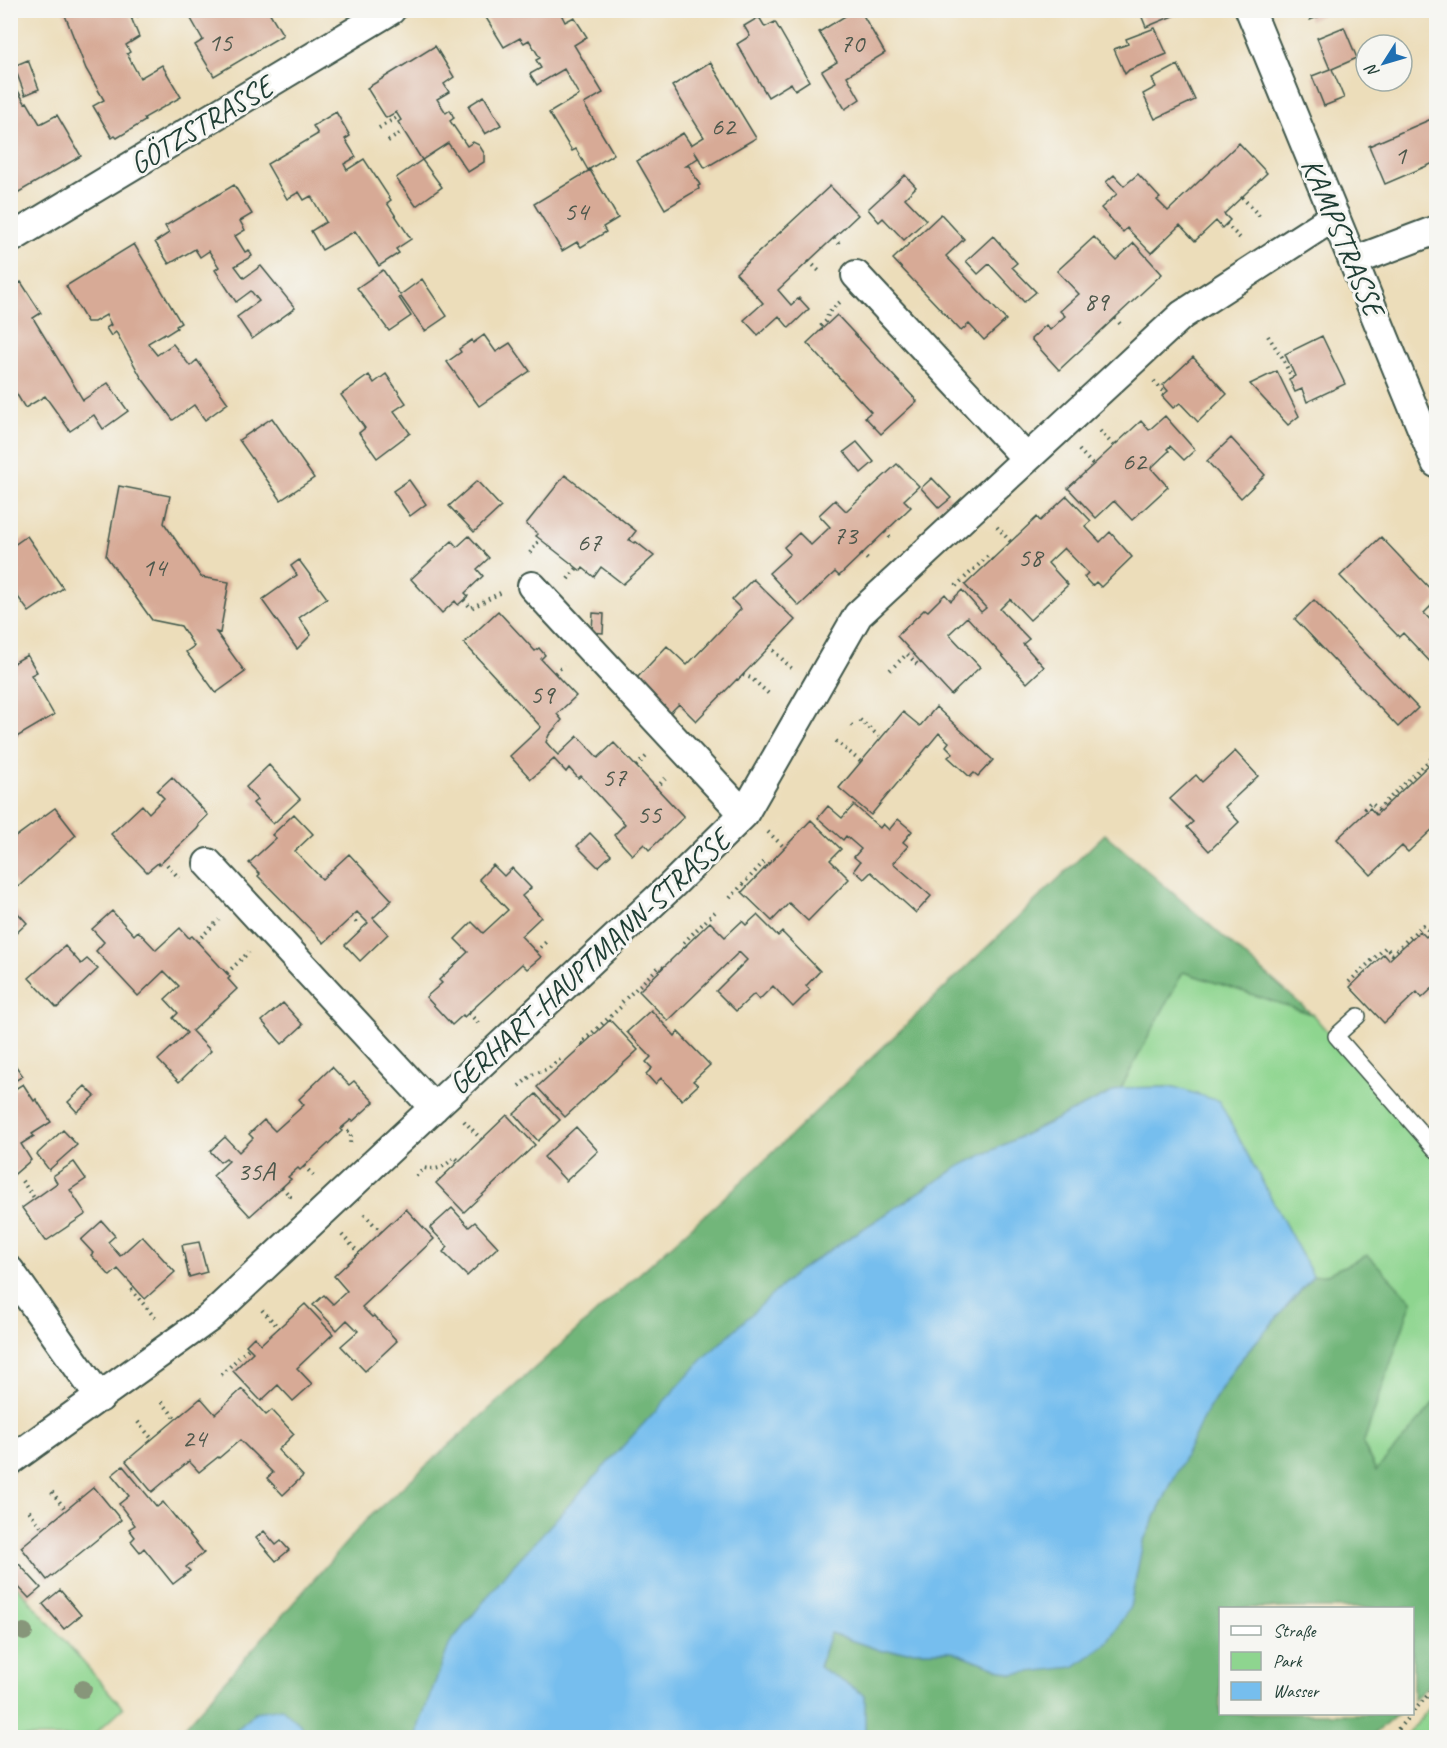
<svg xmlns="http://www.w3.org/2000/svg" width="1447" height="1748" viewBox="0 0 1447 1748" font-family="Caveat,sans-serif">
  <style>
    .green { fill: #8ed58f; stroke: #568962; stroke-width: 1.5 }
    .forest { fill: #72b67a; stroke: #487a57; stroke-width: 1.5 }
    .water { fill: #76beee; stroke: #4a7e91; stroke-width: 1.5 }
    .building { fill: #d7aa96 }
    .lines { fill: none; stroke-linecap: round; stroke-linejoin: round }
    .lane-casing { stroke: #3e5548; stroke-width: 18 }
    .street-casing { stroke: #3e5548; stroke-width: 32 }
    .path { stroke: #3e5548; stroke-width: 4; stroke-dasharray: 1.5 4.5; stroke-linecap: butt }
    .lane { stroke: #fff; stroke-width: 15 }
    .street { stroke: #fff; stroke-width: 28 }
    .tree { fill: #87967a }
    .labels { text-anchor: middle; dominant-baseline: central; stroke-width: 6; stroke-linejoin: round; paint-order: stroke }
    .number-label { font-size: 27px; fill: #4d584c }
    .street-label { font-size: 30px; fill: #1f3d34; stroke: #f6f6f2 }
  </style>
  <rect width="100%" height="100%" fill="#f6f6f2"/>
  <filter id="ink" filterUnits="userSpaceOnUse"><feTurbulence type="fractalNoise" baseFrequency=".0167" numOctaves="2"/><feDisplacementMap in="SourceGraphic" scale="12" xChannelSelector="R" yChannelSelector="G"/><feConvolveMatrix kernelMatrix="1 2 1 2 8 2 1 2 1" color-interpolation-filters="sRGB"/></filter>
  <filter id="wash" filterUnits="userSpaceOnUse"><feTurbulence type="fractalNoise" baseFrequency=".008" numOctaves="4" result="noise"/><feDisplacementMap in="SourceGraphic" scale="24" xChannelSelector="R" yChannelSelector="G"/><feGaussianBlur stdDeviation="1.35" result="paint"/><feColorMatrix in="noise" values="0 0 0 0 0 0 0 0 0 0 0 0 0 0 0 0 0 1.4 0 .05"/><feComposite in="paint" operator="in"/></filter>
  <g filter="url(#wash)">
    <rect width="100%" height="100%" fill="#ecddba"/>
    <!-- green -->
    <path class="green" d="M1183 972 1312 1014 1436 1156V1401L1377 1472 1363 1444 1411 1301 1368 1255 1325 1275 1313 1276 1268 1194 1174 1087 1121 1088Z
      M10 1578 123 1708 91 1737H11Z
      M1436 1700V1737H1405Z"/>
    <!-- forest -->
    <path class="forest" d="M1105 834 1312 1014 1183 972 1121 1088 960 1166 798 1271 419 1725 417 1737H305L302 1726 255 1712 230 1737 175 1738 365 1521 760 1165Z
      M1368 1255 1412 1301 1363 1444 1376 1471 1436 1401V1670L1426 1688 1413 1700 1412 1608H1220V1714H1398L1371 1737H865V1695L819 1668 830 1633 882 1651H952L1012 1674 1130 1607 1143 1542 1205 1414 1236 1365 1313 1276 1325 1275Z"/>
    <!-- water -->
    <path class="water" d="M1174 1087 1219 1101 1313 1276 1236 1365 1205 1414 1143 1542 1130 1607 1107 1643 1074 1667 1012 1674 952 1651H882L830 1633 819 1667 865 1695V1737H417L419 1725 450 1643 510 1569 703 1359 798 1271 960 1166 1121 1088Z
      M282 1708 302 1726 305 1737H230L255 1712Z"/>
    <g id="blocks">
      <!-- building -->
      <path class="building" d="M63 10H128L139 37 126 45 130 52 127 54 140 78 162 65 181 97 144 118 145 121 117 138 115 136 112 138 93 106 104 100 86 69Z
        M186 10H268L283 35 214 76 195 45 203 40Z
        M494 10H567L561 14 565 22 574 17 587 37 574 45 603 93 584 104 614 154 588 170 576 149 572 151 549 113 579 95 564 69 537 85 530 74 541 68 536 60 540 58 529 40 524 43 520 38 504 47 485 16Z
        M855 10H860L885 53 847 76 860 99 845 109 822 71 837 62 819 32Z
        M1139 10H1185V11L1146 27Z
        M1306 10H1331L1332 11 1310 20Z
        M759 17 765 27 775 22 809 81 795 90 791 83 768 97 737 44 750 36 744 26Z
        M1344 27 1357 58 1332 69 1344 98 1324 106 1312 76 1330 69 1317 38Z
        M1155 28 1167 54 1129 70 1125 74 1114 49 1128 44 1126 39Z
        M435 46 454 77 444 84 449 92 437 99 446 113 450 110 454 118 450 121 467 146 473 142 479 145 484 153V162L468 172 448 143 422 160 398 122 401 120 396 112 386 118 367 88Z
        M28 60 39 89 25 95 14 66Z
        M710 62 756 138 705 168 694 151 698 158 686 166H689L700 185 698 186 699 189 665 209 637 161 683 133 691 145 704 137 672 86Z
        M1178 65 1195 100 1155 119 1143 94 1156 87 1152 79Z
        M18 91 25 103 27 102 40 124 57 115 81 156 12 196 10 95Z
        M484 96 501 125 485 134 468 106Z
        M336 112 350 136 345 139 356 157 344 164 347 170 364 159 391 200 387 203 411 239 396 249 399 253 379 266 355 231 322 250 311 231 326 222 311 196 304 200 299 192 287 199 267 164 318 134 313 126Z
        M1436 117V162L1385 184 1369 146Z
        M1239 143 1267 173 1224 214 1230 220 1222 228 1216 221 1195 241 1180 225 1151 253 1127 228 1123 232 1101 208 1117 194 1106 182 1114 175 1124 186 1138 174 1160 198 1157 200 1168 211Z
        M422 160 442 187 416 206 396 178Z
        M590 170 618 218 603 227 606 232 581 247 577 242 562 251 534 204Z
        M905 175 916 187 905 198 926 220 904 240 883 218 879 222 868 209Z
        M234 185 252 214 240 221 245 230 235 236 245 252 249 250 252 256 235 266 244 278 261 266 295 308 252 339 237 317 259 301 251 291 236 302 215 270 219 267 209 251 200 257 195 249 169 264 155 242 169 233 165 226Z
        M830 186 858 215 778 290 791 305 799 298 809 309 789 328 779 316 758 335 744 320 763 303 736 273Z
        M941 214 964 239 946 256 1006 320 984 340 969 324 961 331 893 259Z
        M993 236 1017 263 1012 267 1036 292 1024 302 989 264 978 274 966 261Z
        M1094 237 1116 260 1134 243 1162 274 1059 370 1031 339 1046 325 1050 330 1065 316 1060 311 1079 294 1057 271Z
        M134 244 181 323 176 326 177 328 166 335 165 333 148 343 149 345 157 355 173 344 190 366 197 360 228 403 205 420 194 405 173 420 141 377 116 332 111 336 106 328 111 325 106 315 94 322H87L66 286Z
        M383 270 400 295 422 279 447 316 425 331 401 297 399 298 411 316 389 331 357 288Z
        M21 282 41 313 33 318 83 400 108 383 128 411 103 429 94 415 70 431 45 396 25 408 10 383V289Z
        M837 315 917 401 881 434 865 417 871 412 807 343Z
        M484 335 496 352 510 343 530 371 479 406 447 362 461 352 459 349 472 340 473 343Z
        M1322 336 1345 384 1307 402 1302 389 1295 392 1289 379 1295 376 1285 354Z
        M1193 357 1227 394 1198 422 1180 403 1173 408 1162 396 1168 391 1163 385Z
        M1277 371 1299 416 1288 425 1250 384Z
        M386 374 406 403 394 411 410 433 377 458 359 433 365 428 341 395 369 375 374 383Z
        M1165 416 1195 450 1184 460 1170 446 1167 449 1169 451 1151 468 1168 487 1132 520 1114 501 1096 518 1068 488 1141 421 1149 430Z
        M272 418 314 478 281 500 239 440Z
        M1231 438 1265 475 1241 498 1207 461Z
        M857 442 874 462 861 473 844 452Z
        M897 464 919 486 904 500 911 507 839 576 835 572 799 606 769 573 790 554 784 547 799 533 811 545 830 527 819 515 835 500 846 511Z
        M565 475 636 531 629 540 634 543 636 542 654 556 623 584 601 567 594 577 583 568 581 571 540 539 536 536 538 534 526 524Z
        M932 478 951 498 939 508 921 488Z
        M409 480 426 504 410 516 393 491Z
        M477 481 501 507 474 532 449 506Z
        M119 486 170 496 164 523 201 577 229 582 220 633 216 632 245 672 216 693 186 652 194 646 181 626 152 620 106 556Z
        M1067 496 1091 521 1085 526 1100 542 1110 532 1132 557 1101 587 1096 582 1092 586 1084 577 1088 573 1064 548 1048 563 1068 585 1030 620 1010 599 1000 609 1029 639 1023 644 1044 667 1027 683 967 617 949 634 980 667 951 695 897 636 925 609 928 611 945 594 951 601 962 590 981 612 986 608 965 585 1037 517 1040 521Z
        M27 536 63 588 29 612 10 586V548Z
        M469 536 489 558 477 569 483 576 465 593 468 596 458 605 455 601 442 613 411 579 452 541 457 547Z
        M1381 537 1436 595V601L1424 613 1436 626V668L1403 633 1399 637 1340 576Z
        M299 560 327 598 299 618 311 635 297 649 262 600 297 575 291 566Z
        M753 579 795 620 738 680 737 679 696 721 679 704 669 714 636 679 667 646 687 665 741 609 732 600Z
        M1314 600 1418 708 1398 727 1295 619Z
        M498 611 535 651 539 648 545 655 541 659 576 696 557 714 562 720 549 735 546 742 552 749 558 755 578 736 598 758 614 743 684 817 649 850 644 844 632 855 614 835 625 824 581 776 578 778 569 768 566 772 554 759 531 779 510 756 541 727 464 643Z
        M593 613 604 614 603 633 592 632Z
        M27 655 37 672 31 675 54 715 10 741V665Z
        M936 707 993 760 978 776 974 773 970 777 948 757 953 753 946 746 949 742 939 733 871 815 839 788 903 712 920 726Z
        M1235 751 1258 776 1225 807 1239 822 1209 851 1187 827 1193 822 1170 799 1196 775 1202 782Z
        M1436 758V826L1408 852 1402 846 1371 875 1337 839 1370 808 1376 815Z
        M269 765 300 799 273 824 253 803 257 800 246 787Z
        M172 777 208 815 198 825 199 826 197 829 159 865 158 863 147 872 111 834 142 805 149 813 164 798 157 791Z
        M854 805 880 828 883 824 889 830 898 819 912 831 903 842 908 846 893 863 931 896 916 913 871 872 864 879 854 870 860 862 854 857 861 849 846 836 843 840 818 818 828 806 842 818Z
        M55 808 76 835 18 887 10 877V841Z
        M294 814 313 834 295 851 322 879 349 854 392 900 373 918 388 934 360 961 345 945 368 923 357 912 324 943 260 878 258 876 260 874 249 863 276 838 272 835Z
        M811 820 841 849 830 860 849 879 808 921 789 903 772 921 742 892Z
        M590 833 611 855 598 867 577 846Z
        M493 865 504 876 512 868 531 888 522 896 541 917 521 936 541 957 527 969 522 964 464 1017 463 1015 452 1025 426 997 442 983 439 980 468 952 455 939 472 922 483 933 508 910 479 879Z
        M16 911 27 923 10 939V916Z
        M112 911 134 935 138 931 156 950 180 928 189 938 192 936 230 977 228 979 237 989 192 1031 211 1051 179 1082 158 1060 187 1033 173 1018 178 1013 165 999 179 986 164 971 138 996 96 951 104 942 92 929Z
        M757 915 778 936 782 932 820 971 806 986 810 990 793 1007 773 986 759 1000 754 994 736 1011 716 991 747 960 739 952 668 1021 639 991 710 922 725 937 742 921 746 925Z
        M1436 927V985L1422 998 1417 992 1384 1023 1350 987 1384 954 1389 960 1420 931 1426 937Z
        M65 946 81 964 87 959 98 969 57 1008 29 978Z
        M283 1003 303 1025 282 1044 262 1021Z
        M651 1010 675 1036 678 1032 710 1065 693 1081 698 1085 682 1100 661 1078 655 1084 646 1074 652 1068 646 1062 651 1057 627 1032Z
        M610 1020 638 1050 565 1117 537 1087Z
        M10 1058 23 1076 10 1084Z
        M332 1067 349 1085 354 1081 374 1102 353 1121 351 1120 340 1129 342 1131 300 1170 298 1168 288 1177 291 1179 250 1216 213 1176 229 1161 226 1158 220 1162 210 1151 225 1137 239 1152 253 1138 249 1134 264 1120 275 1131 304 1105 299 1099Z
        M23 1084 34 1101 36 1099 51 1122 32 1134 34 1136 21 1144 31 1160 10 1178V1092Z
        M85 1086 95 1096 77 1112 68 1102Z
        M536 1094 560 1120 538 1141 514 1114Z
        M507 1115 535 1145 464 1212 436 1183Z
        M576 1127 598 1151 566 1181 544 1157Z
        M63 1130 77 1145 49 1170 37 1154Z
        M74 1162 86 1179 70 1190 86 1214 46 1241 22 1208 57 1183 53 1176Z
        M452 1208 469 1227 475 1222 498 1247 467 1276 443 1252 448 1247 430 1228Z
        M406 1209 434 1239 362 1307 372 1317 374 1316 397 1341 365 1371 341 1346 358 1331 347 1320 337 1330 313 1305 324 1295 333 1304 347 1291 334 1276Z
        M102 1221 115 1236 108 1242 120 1256 142 1236 175 1272 145 1299 118 1269 110 1276 91 1255 93 1253 81 1240Z
        M199 1242 207 1272 189 1277 182 1245Z
        M305 1304 333 1334 297 1368 312 1384 293 1401 278 1385 261 1401 233 1371 253 1352 246 1345 254 1337 261 1344Z
        M242 1389 266 1415 272 1410 294 1434 278 1450 303 1476 283 1495 267 1478 273 1473 240 1440 219 1458 218 1457 199 1472 189 1461 152 1492 126 1461 201 1398 215 1414Z
        M123 1466 157 1507 163 1502 204 1553 186 1567 190 1571 173 1584 144 1548 140 1552 131 1541 135 1537 129 1529 135 1525 119 1504 129 1496 112 1475Z
        M94 1487 121 1520 47 1580 21 1547Z
        M264 1531 276 1545 281 1541 289 1550 276 1561 256 1538Z
        M19 1564 41 1588 29 1598 10 1578V1571Z
        M60 1590 81 1615 64 1629 43 1604Z"/>
    </g>
  </g>
  <g filter="url(#ink)">
    <use href="#blocks" fill-opacity="0" stroke="#3e5548" stroke-width="1.5"/>
    <g class="lines">
      <defs>
        <path id="lane" d="M1358 1016 1336 1036 1436 1150"/>
        <path id="street" d="M1250 10 1436 463
          M10 239 391 10
          M1354 261 1436 230
          M856 275 1026 458
          M532 586 744 814
          M208 863 434 1108
          M10 1271 100 1398
          M10 1461 209 1318 671 886 744 814 858 615 1182 315 1335 216"/>
      </defs>
      <!-- lane casing -->
      <use href="#lane" class="lane-casing"/>
      <!-- street casing -->
      <use href="#street" class="street-casing"/>
      <!-- path -->
      <path class="path" d="M131 18 144 13
        M379 128 399 116
        M388 141 404 131
        M1242 197 1262 219
        M1226 224 1241 239
        M834 238 841 246
        M809 261 821 273
        M1115 318 1123 327
        M821 331 819 328 826 321 829 312 840 302
        M1268 336 1282 357 1292 378
        M1154 381 1165 393
        M1100 431 1114 446
        M1079 450 1093 465
        M997 527 1011 542
        M885 532 893 541
        M530 553 540 539
        M862 554 868 560 867 562
        M568 579 577 568
        M956 586 988 556 992 560
        M464 600 471 608 502 592
        M769 646 792 669
        M890 670 907 654 918 665 921 662
        M555 673 564 665
        M743 675 751 678 770 695
        M860 720 881 738
        M851 725 854 727
        M836 741 861 762
        M636 766 648 755
        M656 788 667 777
        M1364 809 1371 803 1378 809 1436 754
        M768 832 785 848
        M163 860 179 878
        M730 898 764 862 768 865
        M351 917 357 923
        M197 941 219 920
        M686 947 683 943 718 909
        M536 952 546 942
        M227 973 249 952
        M1349 982 1386 947 1392 954 1423 925 1429 931 1436 923
        M622 1002 660 966 663 968
        M469 1013 480 1025
        M583 1044 581 1043 624 1004
        M519 1086 532 1075 549 1068 560 1059 563 1063
        M464 1121 481 1139
        M343 1127 351 1134 350 1144
        M304 1166 315 1177
        M416 1176 424 1168C439 1171 445 1166 455 1157L459 1161
        M22 1181 35 1199
        M282 1187 290 1196 289 1198
        M364 1214 381 1232
        M342 1235 359 1253
        M133 1285 130 1288 156 1319
        M262 1310 279 1328
        M221 1375 249 1348
        M162 1402 176 1419
        M138 1422 152 1439
        M52 1492 66 1510
        M29 1511 43 1529
        M1390 1738 1436 1686"/>
      <!-- lane -->
      <use href="#lane" class="lane"/>
      <!-- street -->
      <use href="#street" class="street"/>
    </g>
    <!-- trees -->
    <g class="tree">
      <circle cx="24" cy="1632" r="9"/>
      <circle cx="83" cy="1689" r="9"/>
    </g>
  </g>
  <g class="labels">
    <!-- number labels -->
    <g class="number-label">
      <text x="220" y="42">15</text>
      <text x="852" y="43">70</text>
      <text x="723" y="126">62</text>
      <text x="1400" y="155">1</text>
      <text x="576" y="211">54</text>
      <text x="1096" y="301">89</text>
      <text x="1134" y="461">62</text>
      <text x="845" y="535">73</text>
      <text x="589" y="542">67</text>
      <text x="1030" y="557">58</text>
      <text x="154" y="567">14</text>
      <text x="542" y="694">59</text>
      <text x="614" y="777">57</text>
      <text x="649" y="814">55</text>
      <text x="256" y="1171">35A</text>
      <text x="194" y="1438">24</text>
    </g>
    <!-- street labels -->
    <g class="street-label">
      <text transform="translate(201 125) rotate(-31)">GÖTZSTRASSE</text>
      <text transform="translate(1343 237) rotate(67)">KAMPSTRASSE</text>
      <text transform="translate(589 962) rotate(-43)">GERHART-HAUPTMANN-STRASSE</text>
    </g>
  </g>
  <!-- margin -->
  <rect width="1447" height="1748" fill="none" stroke="#f6f6f2" stroke-width="36"/>
  <!-- legend -->
  <rect x="1219" y="1607" width="195" height="108" fill="#f6f6f2" stroke="#a0aca6" stroke-width="1.5"/>
  <rect x="1231" y="1626" width="30" height="9" fill="#ffffff" stroke="#a0aca6" stroke-width="1.5"/>
  <text x="1273" y="1637" font-size="18" fill="#1f3d34">Straße</text>
  <rect x="1231" y="1652" width="30" height="18" fill="#8ed58f" stroke="#a0aca6" stroke-width="1.5"/>
  <text x="1273" y="1667" font-size="18" fill="#1f3d34">Park</text>
  <rect x="1231" y="1682" width="30" height="18" fill="#76beee" stroke="#a0aca6" stroke-width="1.5"/>
  <text x="1273" y="1697" font-size="18" fill="#1f3d34">Wasser</text>
  <!-- north arrow -->
  <g transform="translate(1384 63) rotate(233)"><circle r="28" fill="#f6f6f2" stroke="#a0aca6" stroke-width="1.5"/>
  <path d="M0-4.5L10 22L0 15L-10 22Z" fill="#1f6fb2"/>
  <text y="-9" font-size="16" font-weight="bold" text-anchor="middle" fill="#1f3d34">N</text>
  </g>
</svg>
